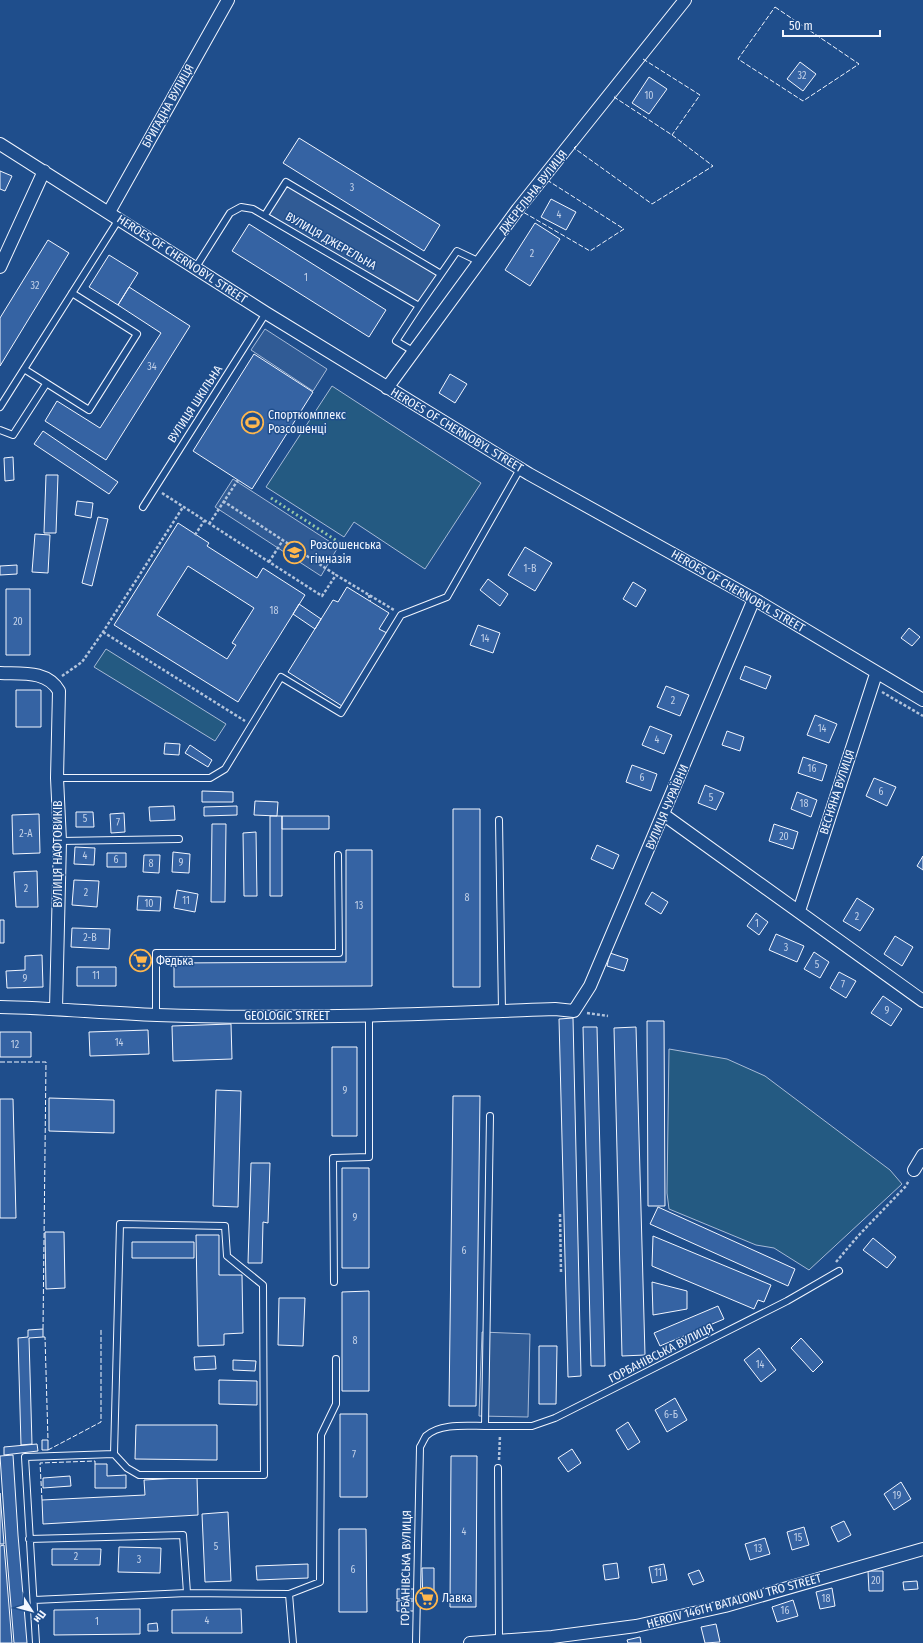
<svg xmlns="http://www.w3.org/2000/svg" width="923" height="1643" viewBox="0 0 923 1643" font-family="'Fira Sans Condensed',sans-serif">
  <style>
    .green { fill: #245a82; stroke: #a8bbd7 }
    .parking { fill: #305b95; stroke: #a8bbd7 }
    .building { fill: #3563a3; stroke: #f2f6ff; fill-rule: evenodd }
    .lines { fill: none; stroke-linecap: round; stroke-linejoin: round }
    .lane-casing { stroke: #f2f6ff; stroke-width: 8 }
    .street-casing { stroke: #f2f6ff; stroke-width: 14 }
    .path { stroke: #b3c4dc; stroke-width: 2.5; stroke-dasharray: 3 2; stroke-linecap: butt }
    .lane { stroke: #1f4e8c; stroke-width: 6 }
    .street { stroke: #1f4e8c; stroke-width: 12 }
    .hedge { stroke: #97c8a6; stroke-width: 3; stroke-dasharray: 2 3; stroke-linecap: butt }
    .fence { stroke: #f2f6ff; stroke-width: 1; stroke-dasharray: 5 2; stroke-linecap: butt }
    .labels { text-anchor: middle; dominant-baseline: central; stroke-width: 3; stroke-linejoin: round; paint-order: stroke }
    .number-label { font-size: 10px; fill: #c3d1e8 }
    .street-label { font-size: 12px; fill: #f2f6ff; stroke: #1f4e8c }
    .poi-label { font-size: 12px; fill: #f2f6ff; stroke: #1f4e8c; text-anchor: start }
  </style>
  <rect width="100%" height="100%" fill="#1f4e8c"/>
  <!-- green -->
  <path class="green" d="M332 386 481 483 425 569 354 522 344 537 266 487Z
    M106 649 226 724 215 741 94 667Z
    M669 1049 727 1059 765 1076 890 1170 902 1184 809 1270 774 1248 756 1245 669 1209 667 1193Z"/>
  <!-- parking -->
  <path class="parking" d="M286 182 441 274 419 306 265 215Z
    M265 329 327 369 313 391 251 350Z
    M233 479 338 547 321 576 215 507Z
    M482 1332 530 1334 528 1417 479 1416Z"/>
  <!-- building -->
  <path class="building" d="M800 62 816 74 803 91 787 79Z
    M649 77 667 89 649 114 632 103Z
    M299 138 440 225 424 251 283 163Z
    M0 171 12 176 5 191 0 189Z
    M551 199 576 212 566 230 541 217Z
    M535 223 560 239 530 286 505 270Z
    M249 224 386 310 369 337 232 251Z
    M48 240 69 253 0 366V318Z
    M109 255 138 273 118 305 89 287Z
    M129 287 190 326 106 460 45 421 57 401 100 428 161 333 118 305Z
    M254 354 313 392 252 489 193 451Z
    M450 374 467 384 455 403 439 393Z
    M43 431 118 482 109 494 34 444Z
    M13 457 14 480 5 481 4 458Z
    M46 475H58L56 533H44Z
    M77 501 93 503 91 518 75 515Z
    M98 517 108 519 92 586 82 583Z
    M178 523 209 543 207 546 257 578 263 568 305 595 238 702 114 625ZM188 566 254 608 232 643 236 645 227 659 157 615Z
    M35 534 50 535 48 573 32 572Z
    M525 547 552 563 535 591 508 575Z
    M17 565V574L0 575V566Z
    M488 579 508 594 500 606 480 590Z
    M633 582 646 590 636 607 623 599Z
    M347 587 389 613 379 629 387 633 342 706 288 672 333 600 338 602Z
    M6 589H30V655H6Z
    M299 604 321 619 315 629 293 614Z
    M478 625 500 633 493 653 470 645Z
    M909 628 920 637 912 646 901 638Z
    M745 666 771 676 766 689 740 679Z
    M666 686 689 695 680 716 657 707Z
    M16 690H41V727H16Z
    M815 715 837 724 829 743 807 735Z
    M650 726 672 735 664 754 642 745Z
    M727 731 744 737 740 751 722 745Z
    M165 743 180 744 179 755 164 754Z
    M190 745 212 760 208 767 185 753Z
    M803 757 827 765 822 781 798 773Z
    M632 765 657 774 651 791 626 782Z
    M874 778 896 787 887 806 866 796Z
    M705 785 724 793 716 810 698 803Z
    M202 791 233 792V802H202Z
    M797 792 817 800 811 817 791 809Z
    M255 801 278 802 277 816 254 815Z
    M174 806 175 820 150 821 149 807Z
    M237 806V815L204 816V807Z
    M453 809H480V987H453Z
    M76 812H93L94 827H76Z
    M124 813 125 832 111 833 110 814Z
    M39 814 40 853 13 854 12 815Z
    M270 816H282V896H270Z
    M282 816H329V829H282Z
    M212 824H226L225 902H211Z
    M774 824 798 832 793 849 769 841Z
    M256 832 257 896H244L243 833Z
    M597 845 619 855 613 869 591 859Z
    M75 847 95 848 94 865 74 864Z
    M346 850H372V986L174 987V963L346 962Z
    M173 852 190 854 189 873 172 872Z
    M107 853H126V867H107Z
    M144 855H160L159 873 143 872Z
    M923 856V870L917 866Z
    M37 871 38 907H16L14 872Z
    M74 880 99 881 97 907 72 905Z
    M177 890 198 894 195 912 174 908Z
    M652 892 668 902 661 914 645 904Z
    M138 896 161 897 160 911 137 910Z
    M857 898 874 909 860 931 843 921Z
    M756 913 768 922 759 935 747 926Z
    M0 920H4V943H0Z
    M72 928 110 929 109 949 71 947Z
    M776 934 804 946 797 962 769 950Z
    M895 936 913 947 902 966 884 954Z
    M814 952 829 962 820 978 804 969Z
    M610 953 628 959 624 971 607 966Z
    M42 955 43 987 7 988 6 971 25 970V956Z
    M135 956H148V966L134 965Z
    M77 967H116V986H77Z
    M839 972 856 981 846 998 830 988Z
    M883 996 902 1009 891 1026 871 1013Z
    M573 1018 581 1376 568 1377 559 1019Z
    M647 1021H664L665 1206H648Z
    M231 1024 232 1059 173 1061 172 1026Z
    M583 1027H597L605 1366H591Z
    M636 1027 645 1355 622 1356 614 1028Z
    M148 1030 149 1054 90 1056 89 1032Z
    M0 1032H31V1057H0Z
    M332 1047H357V1136H332Z
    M216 1090 241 1091 238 1207 213 1206Z
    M453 1096H480L476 1406H449Z
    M49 1098 114 1100V1133L49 1131Z
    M0 1099H13L16 1218H0Z
    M251 1163H270L268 1223 263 1222 262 1263H248Z
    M342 1168H369V1268H342Z
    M658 1207 795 1269 788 1286 650 1224Z
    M45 1232H64L65 1288 46 1289Z
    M196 1235H219V1275H242L243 1333 224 1334V1345L198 1346Z
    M653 1236 771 1285 764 1302 758 1300 754 1309 652 1266Z
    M873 1238 896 1257 887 1268 863 1250Z
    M132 1242H194V1258H132Z
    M652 1282 687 1291V1309L653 1315Z
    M369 1291V1391H342V1292Z
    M279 1298H305L303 1346 278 1345Z
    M718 1306 724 1319 660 1346 654 1333Z
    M43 1329V1337L29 1338 32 1444 21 1445 18 1338 28 1337V1330Z
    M801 1338 823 1362 813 1372 791 1348Z
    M539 1346H557L556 1404H539Z
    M759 1348 776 1370 761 1382 744 1360Z
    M215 1356 216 1369 195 1370 194 1357Z
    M233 1360 256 1361 255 1371 233 1370Z
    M219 1380 257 1381V1405L219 1404Z
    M675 1398 687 1420 667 1432 655 1410Z
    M340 1414H367V1497H340Z
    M628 1422 640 1442 628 1450 616 1430Z
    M136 1425H217V1460L135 1459Z
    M42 1440H48V1450H42Z
    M37 1444 38 1451 4 1455V1447Z
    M572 1449 581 1463 568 1472 558 1458Z
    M13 1455 18 1535 27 1643H14L6 1545 0 1456Z
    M451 1456H477L476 1607H450Z
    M95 1464H107V1476L126 1475V1488H95Z
    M70 1476 71 1486 43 1488V1478Z
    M197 1477 198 1515 43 1524 42 1500 145 1495 144 1480Z
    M901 1482 911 1499 894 1510 884 1494Z
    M0 1493 4 1544H0Z
    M228 1512 231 1581 205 1582 202 1514Z
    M844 1521 851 1535 838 1542 831 1527Z
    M804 1527 809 1545 792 1550 787 1532Z
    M339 1529H366L367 1612H339Z
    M765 1538 770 1554 750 1560 745 1544Z
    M4 1545 12 1643H0V1546Z
    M119 1547 161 1548 160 1573 118 1572Z
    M52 1549H101L100 1565H52Z
    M617 1563 619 1578 605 1580 603 1565Z
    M308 1564V1578L257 1580 256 1566Z
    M664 1564 667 1580 652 1583 649 1567Z
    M422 1568H434V1606H423Z
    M699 1570 704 1581 693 1585 688 1574Z
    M868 1571H883V1591H869Z
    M917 1581 918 1589 904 1590 903 1582Z
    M832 1588 835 1606 820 1609 816 1592Z
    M397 1589H415V1599H397Z
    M793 1600 798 1616 777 1622 772 1607Z
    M397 1601H415V1611H397Z
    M140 1609V1634L54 1635V1610Z
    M241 1609 242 1633H172V1610Z
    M157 1623 158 1631H148V1624Z
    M716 1624 720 1642 705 1643 701 1627Z
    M640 1637 641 1643H628L627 1640Z"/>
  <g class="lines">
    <defs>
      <path id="lane" d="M265 215 286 182 441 274
        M196 267 230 213 241 207 253 209 419 306 396 341 413 351
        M419 306 457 251 480 262
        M24 369 89 410 137 334 72 293
        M0 407 119 219
        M0 430 13 435 46 384
        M143 507 266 313
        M57 778H210L225 769 281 677 341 713 401 615 447 597 520 469
        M499 820 502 1011
        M60 841 179 839
        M156 1015V953H339L338 855
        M334 1282 333 1158 369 1157V1016
        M485 1426H532L555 1418 787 1301 839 1271
        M498 1468 499 1640
        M29 1539 183 1535 187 1593
        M34 1600 187 1593 289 1594
        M36 1643 25 1457 114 1454 120 1224 225 1226 227 1256 263 1285 264 1475H139L127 1468 114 1454
        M293 1643 289 1594 320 1582 321 1435 336 1404V1359
        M416 1643 420 1447C422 1444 424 1439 426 1436 440 1423 467 1426 485 1426L490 1116"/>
      <path id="street" d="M0 144 266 313 529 474 754 599 923 700
        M109 212 228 0
        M0 267 44 171
        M387 388 518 209 685 0
        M0 673C21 674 47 670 59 691L57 778 60 841 56 1008
        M664 815 923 1001
        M799 911 876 674
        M0 1007C52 1008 104 1013 157 1015 289 1020 422 1014 555 1009L574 1011 590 986 754 599
        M914 1170 923 1155
        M470 1643 552 1637 636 1626 725 1606 923 1549"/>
    </defs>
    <!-- lane casing -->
    <use href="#lane" class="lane-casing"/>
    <!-- street casing -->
    <use href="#street" class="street-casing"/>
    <!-- path -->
    <path class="path" d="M162 493 322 596 336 575 394 610
      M223 501 336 575
      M209 524 238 480
      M195 535 204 521
      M269 562 283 540
      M369 595 370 601
      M103 632 245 721
      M62 676 82 662 103 632 183 507
      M882 692 923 716
      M587 1013 608 1016
      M560 1214 561 1273
      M836 1262 858 1236 906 1186 909 1180
      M499 1460 500 1435"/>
    <!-- lane -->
    <use href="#lane" class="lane"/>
    <!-- street -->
    <use href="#street" class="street"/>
    <!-- hedge -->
    <path class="hedge" d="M271 498 340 543"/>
    <!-- fence -->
    <path class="fence" d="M775 7 859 64 803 101 738 59Z
      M643 59 700 95 672 135
      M576 146 574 148 652 204 713 166 672 135 614 97 616 95
      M547 180 624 229 590 251 523 212Z
      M0 1062H46L43 1329
      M43 1337H45L48 1440
      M48 1450 101 1422V1329
      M42 1500 40 1463 95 1461V1464"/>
  </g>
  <!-- icons -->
  <defs>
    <symbol id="stadium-ring" viewBox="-11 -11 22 22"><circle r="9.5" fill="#1f4e8c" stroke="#ffb74d" stroke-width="1.5"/><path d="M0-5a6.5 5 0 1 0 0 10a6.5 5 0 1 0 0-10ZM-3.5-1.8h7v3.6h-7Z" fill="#ffb74d"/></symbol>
    <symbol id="school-ring" viewBox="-11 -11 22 22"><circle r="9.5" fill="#1f4e8c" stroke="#ffb74d" stroke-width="1.5"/><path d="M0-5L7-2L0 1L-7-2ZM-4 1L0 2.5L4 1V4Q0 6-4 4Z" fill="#ffb74d"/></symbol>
    <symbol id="supermarket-ring" viewBox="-11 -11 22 22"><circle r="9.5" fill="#1f4e8c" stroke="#ffb74d" stroke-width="1.5"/><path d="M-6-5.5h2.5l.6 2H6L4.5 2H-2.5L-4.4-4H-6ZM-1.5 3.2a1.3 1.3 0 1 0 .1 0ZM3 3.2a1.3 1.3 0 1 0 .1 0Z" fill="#ffb74d"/></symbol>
  </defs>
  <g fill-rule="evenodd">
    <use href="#stadium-ring" x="240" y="410" width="25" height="25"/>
    <use href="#school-ring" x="282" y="540" width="25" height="25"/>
    <use href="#supermarket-ring" x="128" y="948" width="25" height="25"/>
    <use href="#supermarket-ring" x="414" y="1586" width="25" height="25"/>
  </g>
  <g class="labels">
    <!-- number labels -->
    <g class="number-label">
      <text x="802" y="76">32</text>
      <text x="649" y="96">10</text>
      <text x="352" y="188">3</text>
      <text x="559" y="215">4</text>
      <text x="532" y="254">2</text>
      <text x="306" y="278">1</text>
      <text x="35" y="286">32</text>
      <text x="152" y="367">34</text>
      <text x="530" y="569">1-В</text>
      <text x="274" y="611">18</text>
      <text x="18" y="622">20</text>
      <text x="485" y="639">14</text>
      <text x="673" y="701">2</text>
      <text x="822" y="729">14</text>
      <text x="657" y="740">4</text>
      <text x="812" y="769">16</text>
      <text x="642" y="778">6</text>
      <text x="881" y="792">6</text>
      <text x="711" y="798">5</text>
      <text x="804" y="804">18</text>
      <text x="85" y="819">5</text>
      <text x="118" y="823">7</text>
      <text x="26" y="834">2-А</text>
      <text x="784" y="837">20</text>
      <text x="85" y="856">4</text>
      <text x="116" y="860">6</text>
      <text x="181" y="863">9</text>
      <text x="151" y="864">8</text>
      <text x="26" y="889">2</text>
      <text x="86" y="893">2</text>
      <text x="467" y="898">8</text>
      <text x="186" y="901">11</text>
      <text x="149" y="904">10</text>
      <text x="359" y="906">13</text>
      <text x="857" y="917">2</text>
      <text x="757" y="924">1</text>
      <text x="90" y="938">2-В</text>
      <text x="786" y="948">3</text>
      <text x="817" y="965">5</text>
      <text x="96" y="976">11</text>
      <text x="25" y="979">9</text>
      <text x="843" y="985">7</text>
      <text x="887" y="1011">9</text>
      <text x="119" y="1043">14</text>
      <text x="15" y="1045">12</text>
      <text x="345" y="1091">9</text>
      <text x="355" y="1218">9</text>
      <text x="464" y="1251">6</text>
      <text x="355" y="1341">8</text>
      <text x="760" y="1365">14</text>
      <text x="671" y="1415">6-Б</text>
      <text x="354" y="1455">7</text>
      <text x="897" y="1496">19</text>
      <text x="464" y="1532">4</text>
      <text x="798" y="1538">15</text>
      <text x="216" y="1547">5</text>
      <text x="758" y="1549">13</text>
      <text x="76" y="1557">2</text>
      <text x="139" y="1560">3</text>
      <text x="353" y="1570">6</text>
      <text x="658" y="1573">11</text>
      <text x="876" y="1581">20</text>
      <text x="826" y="1599">18</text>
      <text x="785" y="1611">16</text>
      <text x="207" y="1621">4</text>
      <text x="97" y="1622">1</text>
    </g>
    <!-- street labels -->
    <g class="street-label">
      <text transform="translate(168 106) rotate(-61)">БРИГАДНА ВУЛИЦЯ</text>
      <text transform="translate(533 192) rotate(-52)">ДЖЕРЕЛЬНА ВУЛИЦЯ</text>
      <text transform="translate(331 241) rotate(30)">ВУЛИЦЯ ДЖЕРЕЛЬНА</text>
      <text transform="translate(182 259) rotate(33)">HEROES OF CHERNOBYL STREET</text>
      <text transform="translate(195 404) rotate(-57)">ВУЛИЦЯ ШКІЛЬНА</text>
      <text transform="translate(457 430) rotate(31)">HEROES OF CHERNOBYL STREET</text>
      <text transform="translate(738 591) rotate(30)">HEROES OF CHERNOBYL STREET</text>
      <text transform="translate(837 792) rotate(-72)">ВЕСНЯНА ВУЛИЦЯ</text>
      <text transform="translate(667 807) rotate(-67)">ВУЛИЦЯ ЧУРАЇВНИ</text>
      <text transform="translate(58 854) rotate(-90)">ВУЛИЦЯ НАФТОВИКІВ</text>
      <text x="287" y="1016">GEOLOGIC STREET</text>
      <text transform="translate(661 1353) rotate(-27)">ГОРБАНІВСЬКА ВУЛИЦЯ</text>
      <text transform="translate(406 1568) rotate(-89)">ГОРБАНІВСЬКА ВУЛИЦЯ</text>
      <text transform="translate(734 1601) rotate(-15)">HEROIV 146TH BATALONU TRO STREET</text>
    </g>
    <!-- poi labels -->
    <g class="poi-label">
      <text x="268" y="415">Спорткомплекс<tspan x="268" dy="14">Розсошенці</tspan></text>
      <text x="310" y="545">Розсошенська<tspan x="310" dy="14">гімназія</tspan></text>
      <text x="156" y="961">Федька</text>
      <text x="442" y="1598">Лавка</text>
    </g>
  </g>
  <!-- north arrow -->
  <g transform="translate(32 1611) rotate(126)" stroke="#1f4e8c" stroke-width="3" paint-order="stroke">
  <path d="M0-3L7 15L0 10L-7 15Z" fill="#f2f6ff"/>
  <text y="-6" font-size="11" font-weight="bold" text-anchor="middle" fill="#f2f6ff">Пн</text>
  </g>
  <!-- scale -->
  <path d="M783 30v6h97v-6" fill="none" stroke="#f2f6ff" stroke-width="2"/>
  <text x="789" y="30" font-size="12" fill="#f2f6ff" stroke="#1f4e8c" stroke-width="3" paint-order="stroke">50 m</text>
</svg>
